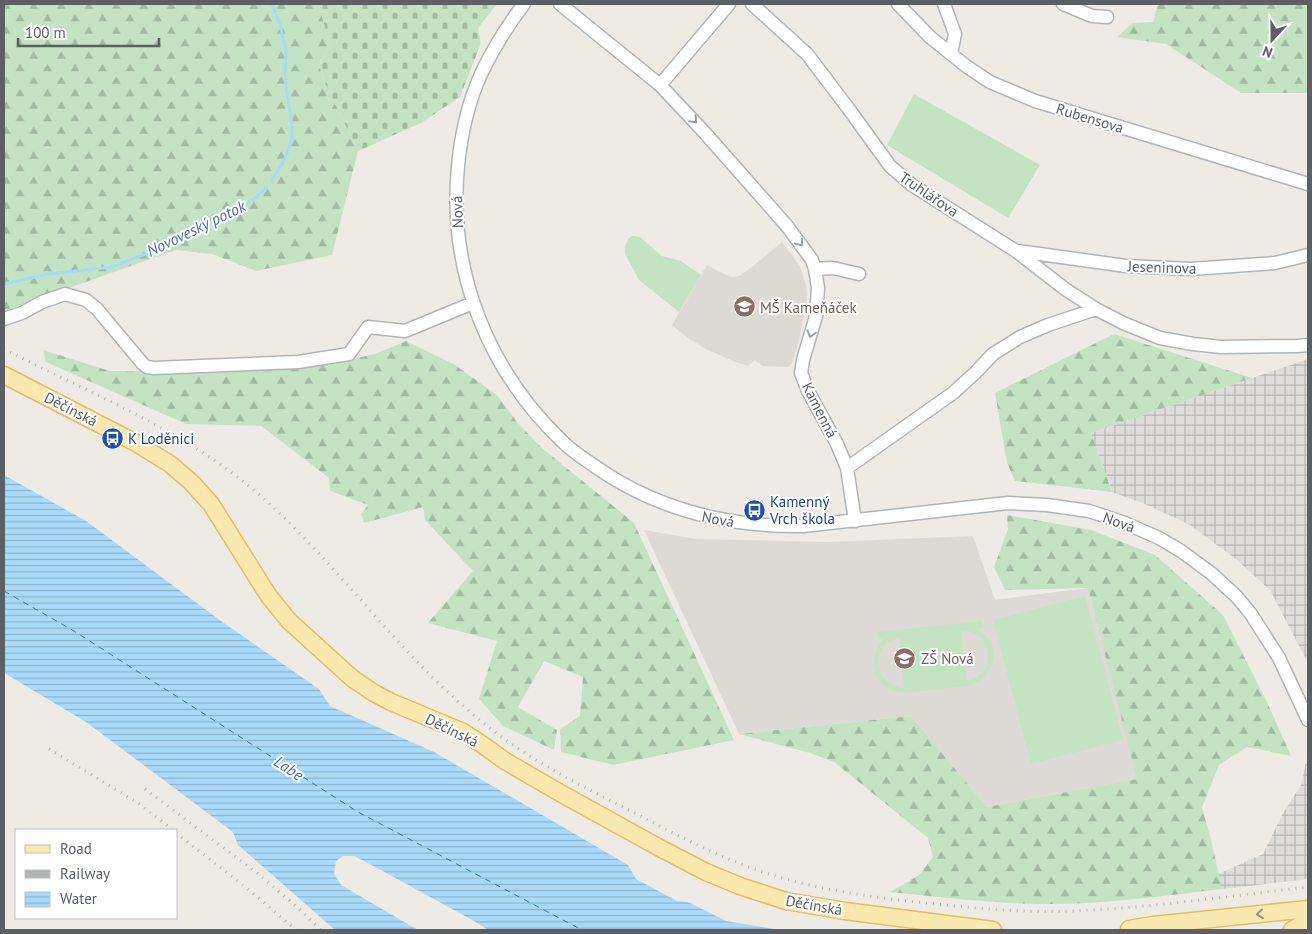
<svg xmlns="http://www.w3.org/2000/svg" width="1312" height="934" viewBox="0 0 1312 934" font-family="'PT Sans',sans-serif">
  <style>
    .industrial { fill: url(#industrial-grid) }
    .education { fill: #dddad3 }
    .forest { fill: url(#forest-firs) }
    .cemetery { fill: url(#cemetery-stones) }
    .pitch { fill: #c4e3c3; fill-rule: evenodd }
    .water { fill: url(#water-rules) }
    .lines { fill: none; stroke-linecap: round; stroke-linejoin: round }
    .stream { stroke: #a9daf9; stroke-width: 3 }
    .ferry { stroke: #4476a2; stroke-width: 1; stroke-dasharray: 6 5; stroke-linecap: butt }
    .minor-casing { stroke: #b2b5b8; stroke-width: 15 }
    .major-casing { stroke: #e7bc64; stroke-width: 19 }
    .minor { stroke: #fff; stroke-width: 12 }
    .major { stroke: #f9e9ae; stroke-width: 16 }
    .rail { stroke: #b3b4b4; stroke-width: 3; stroke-dasharray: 1 6; stroke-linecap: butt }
    .oneway { stroke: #9da0a2 }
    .oneway2 { stroke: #93907e }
    .labels { text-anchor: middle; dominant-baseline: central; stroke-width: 4; stroke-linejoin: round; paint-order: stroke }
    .street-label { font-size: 15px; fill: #5c6064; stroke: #fff }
    .education-label { font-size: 15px; fill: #785e54; stroke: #fff; text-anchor: start }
    .transit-label { font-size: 15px; fill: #164399; stroke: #fff; text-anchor: start }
    .water-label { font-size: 16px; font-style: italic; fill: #4476a2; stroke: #fff }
  </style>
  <defs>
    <pattern id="industrial-grid" width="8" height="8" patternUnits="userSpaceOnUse" patternTransform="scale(1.25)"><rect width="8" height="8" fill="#dfddd9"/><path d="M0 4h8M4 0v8" fill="none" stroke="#b8b7b4"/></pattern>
    <pattern id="forest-firs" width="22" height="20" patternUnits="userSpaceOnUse" patternTransform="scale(1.25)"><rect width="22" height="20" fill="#c4e3c3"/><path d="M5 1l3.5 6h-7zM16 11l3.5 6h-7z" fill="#a2bba2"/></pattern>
    <pattern id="cemetery-stones" width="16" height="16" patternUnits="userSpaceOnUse" patternTransform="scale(1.25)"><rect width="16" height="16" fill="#c4e3c3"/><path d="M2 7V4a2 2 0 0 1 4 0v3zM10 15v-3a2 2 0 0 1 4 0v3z" fill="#a2bba2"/></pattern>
    <pattern id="water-rules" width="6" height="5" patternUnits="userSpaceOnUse" patternTransform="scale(1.25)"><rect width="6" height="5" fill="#a9daf9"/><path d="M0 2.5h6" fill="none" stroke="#8db4cd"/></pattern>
  </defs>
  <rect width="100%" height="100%" fill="#eeebe4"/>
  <!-- industrial -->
  <path class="industrial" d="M1308 359V663L1270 590 1237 560 1190 525 1145 504 1112 492 1091 433Z
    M1308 753V879L1222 889 1218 874 1263 854 1283 813 1301 785Z"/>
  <!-- education -->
  <path class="education" d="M782 242 800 266 806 285 807 302 797 348 792 363 788 367 763 366 755 360 748 366 735 362 706 349 688 338 672 325 707 265 722 273 731 277 739 276 752 267Z
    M644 530 696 539 828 542 973 536 995 600 1088 588 1138 779 987 807 911 716 739 734Z"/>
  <!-- forest -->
  <path class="forest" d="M4 4H317L320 8 330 46 319 65 325 83 358 151 332 255 256 271 212 254 176 250 4 311Z
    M1158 4H1308V93H1241L1166 44 1117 37 1132 23 1153 22Z
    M1114 334 1252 378 1091 433 1112 492 1015 481 1007 463 995 393Z
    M406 341 455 365 497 395 517 422 542 448 634 523 734 740 613 765 561 752 560 729 580 716 583 677 544 661 518 707 557 730 554 750 503 726 479 699 497 641 428 623 473 571 425 520 423 507 364 523 361 514 368 505 330 491 329 478 261 426 186 424 46 362 43 350 110 371H146L352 359 375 354Z
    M1007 515 1091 530 1155 555 1223 615 1267 702 1291 756 1247 747 1219 765 1202 807 1212 844 1222 889C1161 896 1100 905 1039 904 989 903 939 897 890 892L919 875 933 857 928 838 834 762 810 753 739 734 911 716 987 807 1137 779 1088 588 1005 590 994 567 1008 529Z"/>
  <!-- cemetery -->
  <path class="cemetery" d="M317 4H497L478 28 481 43 460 97 421 123 358 151 325 83 319 65 330 46 320 8Z"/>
  <!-- pitch -->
  <path class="pitch" d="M914 94 1040 165 1008 218 887 145Z
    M632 236 640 237 662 256 681 261 701 275 679 312 639 280 625 254V247L628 239Z
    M1085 596 1123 740 1031 764 993 620Z
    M982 621 983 628 977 629C1004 644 997 678 967 686L904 693C874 691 864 661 884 639H878L877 632ZM961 631C993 630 999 673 967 681ZM899 638 904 688C873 686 869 644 899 638Z"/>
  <!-- water -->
  <path class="water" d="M4 475 86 521 221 621 319 689 330 706 434 752 628 865 636 879 677 901 688 902 726 921 780 930H488L474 921 379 869 354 856H343L336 861 334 874 341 885 418 930H335L238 845 233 832 86 722 4 673Z"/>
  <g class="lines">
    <!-- stream -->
    <path class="stream" d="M271 181 284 161 292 140V127L285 79 286 51 280 25 272 4
      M4 284 48 274 112 267 173 243 254 199 267 187"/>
    <!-- ferry -->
    <path class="ferry" d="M4 591 74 631 358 812 582 930"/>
    <defs>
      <path id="minor" d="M524 4C507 26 493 49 481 74 468 103 461 135 458 166 448 270 487 370 563 442 572 451 583 458 593 465 656 510 726 527 803 526L1008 503 1047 505 1089 511 1125 523 1159 538 1181 551 1211 573 1237 597 1251 614 1279 658 1308 720
        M560 4 660 85 705 133 787 226 812 260 815 269 818 288 816 316 803 360 801 373 808 391 837 444 847 468 855 521
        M752 4 807 54 848 108 890 166 912 185 1016 251 1065 289 1096 309 1123 323 1160 338 1193 344 1221 347 1297 346 1308 345
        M898 4 930 37 966 66 990 82 1035 101 1308 184
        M944 4 955 34 951 54
        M1063 4 1092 16 1107 17
        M660 85 729 4
        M1018 251 1126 266 1191 269 1275 263 1308 255
        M815 269 833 268 859 274
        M4 319 22 313 42 302 65 294 86 300 97 309 143 364 147 367 154 368 298 362 349 354 368 327 405 331 473 303
        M847 468 953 393 975 373 993 354 1020 337 1048 325 1096 309"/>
      <path id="major" d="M4 375 136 443 170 464 191 482 211 504 268 595 289 621 353 679 374 693 391 702 463 732 483 745 505 761 562 794 658 847 706 872 740 886 786 901 845 911 993 930
        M1129 929 1153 925 1308 909
        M1292 930 1308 921"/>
    </defs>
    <!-- minor casing -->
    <use href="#minor" class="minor-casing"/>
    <!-- major casing -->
    <use href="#major" class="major-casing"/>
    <!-- minor -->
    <use href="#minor" class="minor"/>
    <!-- major -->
    <use href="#major" class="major"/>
    <!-- rail -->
    <path class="rail" d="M4 349C91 394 187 431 262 497 336 563 393 646 469 711 493 732 520 751 548 767 573 782 600 795 627 809 673 833 719 858 769 874 826 892 885 899 945 905 987 909 1029 913 1071 911 1150 908 1229 896 1308 887
      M49 749 138 803 173 830
      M145 789 257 873 296 906 321 930
      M176 833 248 889 296 930"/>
  </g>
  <!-- one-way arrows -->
  <defs><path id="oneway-chevron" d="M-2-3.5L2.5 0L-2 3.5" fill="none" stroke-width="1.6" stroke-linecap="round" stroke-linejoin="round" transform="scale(1.25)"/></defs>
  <g class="oneway">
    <use href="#oneway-chevron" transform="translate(694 120) rotate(47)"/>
    <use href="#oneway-chevron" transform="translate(800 243) rotate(54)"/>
    <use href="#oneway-chevron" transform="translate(811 334) rotate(106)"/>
  </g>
  <use class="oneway2" href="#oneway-chevron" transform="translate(1260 914) rotate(174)"/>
  <!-- icons -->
  <defs>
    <symbol id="school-disc" viewBox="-11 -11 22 22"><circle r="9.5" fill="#8d6e63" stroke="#fff"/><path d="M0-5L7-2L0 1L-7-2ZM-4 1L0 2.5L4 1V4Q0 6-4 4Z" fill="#fff"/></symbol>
    <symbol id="bus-disc" viewBox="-11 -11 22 22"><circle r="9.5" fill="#1a4fb4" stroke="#fff"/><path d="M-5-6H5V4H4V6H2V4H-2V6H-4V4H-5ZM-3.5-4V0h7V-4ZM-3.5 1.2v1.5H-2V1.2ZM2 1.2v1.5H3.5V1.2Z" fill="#fff"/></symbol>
  </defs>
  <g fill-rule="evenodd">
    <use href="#school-disc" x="732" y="294" width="25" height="25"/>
    <use href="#bus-disc" x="100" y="426" width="25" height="25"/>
    <use href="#bus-disc" x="742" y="498" width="25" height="25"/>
    <use href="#school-disc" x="892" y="646" width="25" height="25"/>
  </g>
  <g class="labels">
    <!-- street labels -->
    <g class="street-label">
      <text transform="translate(1090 118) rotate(17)">Rubensova</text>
      <text transform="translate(929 194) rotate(34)">Truhlářova</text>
      <text transform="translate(457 212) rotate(-92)">Nová</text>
      <text transform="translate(1162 267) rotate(2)">Jeseninova</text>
      <text transform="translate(71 409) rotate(27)">Děčínská</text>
      <text transform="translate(820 410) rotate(63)">Kamenná</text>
      <text transform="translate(718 519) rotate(11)">Nová</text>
      <text transform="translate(1119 522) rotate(20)">Nová</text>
      <text transform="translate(452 730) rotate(26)">Děčínská</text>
      <text transform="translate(814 905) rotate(10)">Děčínská</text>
    </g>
    <!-- education labels -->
    <g class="education-label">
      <text x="760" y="307">MŠ Kameňáček</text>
      <text x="921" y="658">ZŠ Nová</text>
    </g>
    <!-- transit labels -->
    <g class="transit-label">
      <text x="128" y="438">K Loděnici</text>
      <text x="770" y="501">Kamenný<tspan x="770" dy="17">Vrch škola</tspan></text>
    </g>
    <!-- water labels -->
    <g class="water-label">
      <text transform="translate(196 228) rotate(-26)">Novoveský potok</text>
      <text transform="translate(289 768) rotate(33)">Labe</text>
    </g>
  </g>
  <!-- border -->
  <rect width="1312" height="934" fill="none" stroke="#5c6064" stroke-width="10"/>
  <!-- legend -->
  <rect x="15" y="829" width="162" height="90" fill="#ffffff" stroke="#bebfc1"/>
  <rect x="25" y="845" width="25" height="8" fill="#f9e9ae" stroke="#bebfc1"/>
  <text x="60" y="854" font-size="15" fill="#5c6064">Road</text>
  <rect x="25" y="870" width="25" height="8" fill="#b3b4b4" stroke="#bebfc1"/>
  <text x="60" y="879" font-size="15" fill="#5c6064">Railway</text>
  <rect x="25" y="892" width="25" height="15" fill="url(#water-rules)" stroke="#bebfc1"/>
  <text x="60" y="904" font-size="15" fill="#5c6064">Water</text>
  <!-- north arrow -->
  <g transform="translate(1272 40) rotate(201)" stroke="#ffffff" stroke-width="4" paint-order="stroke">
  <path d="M0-4L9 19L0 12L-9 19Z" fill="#5c6064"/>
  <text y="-8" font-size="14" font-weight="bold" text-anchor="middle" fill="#5c6064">N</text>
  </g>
  <!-- scale -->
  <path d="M18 38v8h141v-8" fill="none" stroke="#5c6064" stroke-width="2.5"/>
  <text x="25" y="38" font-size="15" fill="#5c6064" stroke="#ffffff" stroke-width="4" paint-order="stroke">100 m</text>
</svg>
